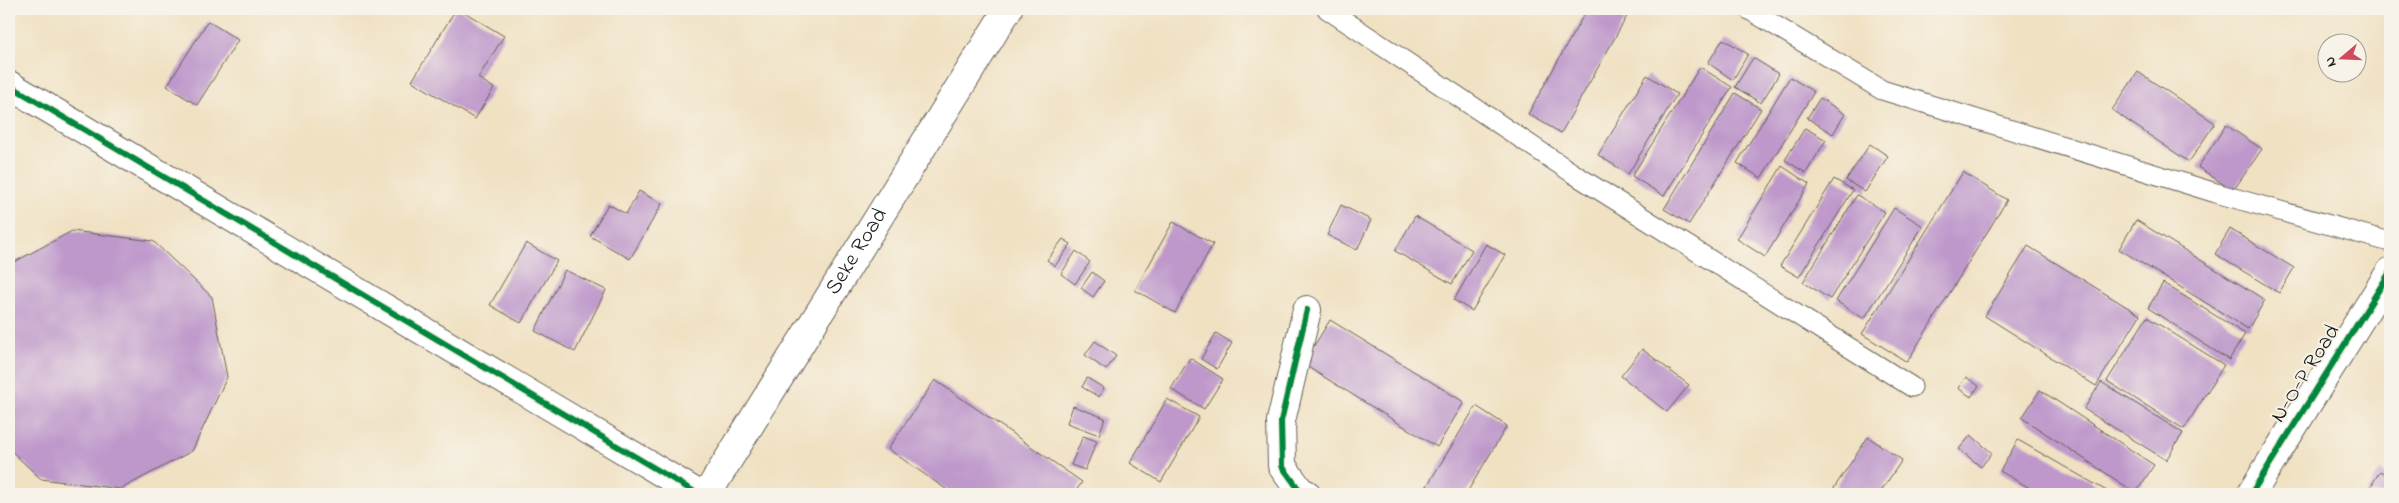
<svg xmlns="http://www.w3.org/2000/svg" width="2399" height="503" viewBox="0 0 2399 503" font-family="'Indie Flower',sans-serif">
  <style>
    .building { fill: #be98cb }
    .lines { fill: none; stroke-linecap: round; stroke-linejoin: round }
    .lane-casing { stroke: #666156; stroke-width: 21 }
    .street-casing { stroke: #666156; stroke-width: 30 }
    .secondary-casing { stroke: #666156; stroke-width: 30 }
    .primary-casing { stroke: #666156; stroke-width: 30 }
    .lane { stroke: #fff; stroke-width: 19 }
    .street { stroke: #fff; stroke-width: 28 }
    .secondary { stroke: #fff; stroke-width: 28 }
    .primary { stroke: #fff; stroke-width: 28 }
    .cycleway-casing { stroke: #f7f3e8; stroke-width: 9 }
    .cycleway { stroke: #00873e; stroke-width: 6 }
    .labels { text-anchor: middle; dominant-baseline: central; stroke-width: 4; stroke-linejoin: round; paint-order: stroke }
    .street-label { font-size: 22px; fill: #1c1c1c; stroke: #f7f3e8 }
  </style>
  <rect width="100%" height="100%" fill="#f7f3e8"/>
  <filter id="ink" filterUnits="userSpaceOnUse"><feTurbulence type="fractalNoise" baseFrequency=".02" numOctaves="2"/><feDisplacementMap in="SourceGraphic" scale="10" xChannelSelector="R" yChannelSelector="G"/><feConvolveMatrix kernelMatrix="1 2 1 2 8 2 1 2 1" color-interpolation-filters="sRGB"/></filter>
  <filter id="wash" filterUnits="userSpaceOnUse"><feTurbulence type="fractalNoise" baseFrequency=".0096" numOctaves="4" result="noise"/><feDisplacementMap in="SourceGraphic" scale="20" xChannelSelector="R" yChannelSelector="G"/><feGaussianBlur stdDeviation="1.12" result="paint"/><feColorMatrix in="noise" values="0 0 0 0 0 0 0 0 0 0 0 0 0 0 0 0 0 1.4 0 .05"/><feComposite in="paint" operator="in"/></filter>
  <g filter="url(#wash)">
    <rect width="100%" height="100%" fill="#f0e1c3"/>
    <g id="blocks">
      <!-- building -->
      <path class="building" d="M456 9H459L504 36 478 78 494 88 475 119 412 81Z
        M1587 9H1631L1561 133 1528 114Z
        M208 21 238 40 197 105 167 86Z
        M1723 39 1748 54 1733 80 1708 63Z
        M1753 58 1779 74 1761 103 1735 87Z
        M1700 67 1732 87 1664 196 1632 176Z
        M2138 72 2215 123 2189 162 2112 110Z
        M1647 75 1677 94 1628 174 1598 155Z
        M1790 77 1814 92 1761 178 1737 163Z
        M1735 93 1761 109 1689 224 1664 209Z
        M1820 98 1845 114 1833 134 1807 118Z
        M2226 125 2262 149 2233 191 2198 167Z
        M1805 128 1826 140 1806 173 1785 160Z
        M1870 144 1888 156 1865 192 1846 180Z
        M1782 166 1809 184 1765 257 1737 239Z
        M1963 172 2007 200 1907 362 1862 334Z
        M1834 179 1853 190 1799 277 1780 266Z
        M639 191 662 204 630 259 590 236 608 204 626 214Z
        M1857 195 1885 212 1830 299 1803 282Z
        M1341 205 1371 220 1357 250 1327 235Z
        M1894 208 1923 226 1864 319 1836 301Z
        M1415 216 1472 250 1452 284 1395 251Z
        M2136 220 2265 300 2248 329 2119 249Z
        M1173 222 1213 244 1175 313 1135 290Z
        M2230 229 2294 268 2279 293 2215 254Z
        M72 231 153 241 212 297 227 377 192 451 121 489 41 479 9 449V265Z
        M1063 239 1071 244 1055 266 1047 260Z
        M526 243 557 261 521 323 490 305Z
        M1486 244 1505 255 1472 311 1454 300Z
        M2028 246 2140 315 2096 386 1985 316Z
        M1076 251 1090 262 1075 284 1061 274Z
        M565 270 606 290 575 352 535 331Z
        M1092 272 1104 281 1093 297 1081 288Z
        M2163 283 2245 334 2229 360 2148 308Z
        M2147 317 2224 365 2184 429 2107 381Z
        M1330 320 1464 402 1437 447 1303 364Z
        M1216 333 1232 343 1217 369 1201 359Z
        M1095 341 1116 356 1106 370 1085 355Z
        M1642 349 1689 385 1667 412 1621 376Z
        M1190 358 1223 379 1204 409 1171 389Z
        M1966 377 1979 386 1971 397 1958 388Z
        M1087 378 1104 388 1099 397 1082 387Z
        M935 380 1082 482 1074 494H953L888 449Z
        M2101 382 2183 433 2166 460 2084 409Z
        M2040 390 2154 465 2136 493 2022 418Z
        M1167 399 1199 417 1161 482 1130 463Z
        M1073 406 1105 418 1099 435 1067 423Z
        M1476 406 1507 426 1466 494H1422Z
        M1971 435 1992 453 1981 467 1959 449Z
        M1083 436 1097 441 1085 470 1071 465Z
        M1868 437 1902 460 1879 494H1830Z
        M2018 440 2112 494H2040L2000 471Z
        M2380 471 2390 477V494H2366Z"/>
    </g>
  </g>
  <g filter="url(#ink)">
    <use href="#blocks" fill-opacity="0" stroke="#666156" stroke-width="1"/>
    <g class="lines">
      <defs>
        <path id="lane" d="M1327 9 1574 174 1912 387
          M1748 9 1882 90 2216 193 2390 242"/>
        <path id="street" d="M9 85 698 494
          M1306 494 1300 491 1282 466 1281 421 1307 310"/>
        <path id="secondary" d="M2251 494 2390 272"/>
        <g id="primary">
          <path id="s1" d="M707 494 1008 9"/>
        </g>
      </defs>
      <!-- lane casing -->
      <use href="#lane" class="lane-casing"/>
      <!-- street casing -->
      <use href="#street" class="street-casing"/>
      <!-- secondary casing -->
      <use href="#secondary" class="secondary-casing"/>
      <!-- primary casing -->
      <use href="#primary" class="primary-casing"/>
      <!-- lane -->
      <use href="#lane" class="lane"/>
      <!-- street -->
      <use href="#street" class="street"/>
      <!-- secondary -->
      <use href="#secondary" class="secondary"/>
      <!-- primary -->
      <use href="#primary" class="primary"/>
      <defs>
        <path id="cycleway" d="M9 85 698 494
          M1306 494 1300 491 1282 466 1281 421 1307 310
          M2251 494 2390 272"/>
      </defs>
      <!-- cycleway casing -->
      <use href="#cycleway" class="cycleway-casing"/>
      <!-- cycleway -->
      <use href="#cycleway" class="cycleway"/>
    </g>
  </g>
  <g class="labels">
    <!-- street labels -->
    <g class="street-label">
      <text stroke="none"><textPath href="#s1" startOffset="285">Seke Road</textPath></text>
      <text transform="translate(2306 374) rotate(-58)">N-O-P Road</text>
    </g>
  </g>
  <!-- margin -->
  <rect width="2399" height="503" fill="none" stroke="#f7f3e8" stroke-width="30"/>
  <!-- north arrow -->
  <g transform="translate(2342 58) rotate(251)"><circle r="24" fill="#f7f3e8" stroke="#9f9d96"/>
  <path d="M0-4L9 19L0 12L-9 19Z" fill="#d1495b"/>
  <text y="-8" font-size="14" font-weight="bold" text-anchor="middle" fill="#1c1c1c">N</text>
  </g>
</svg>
